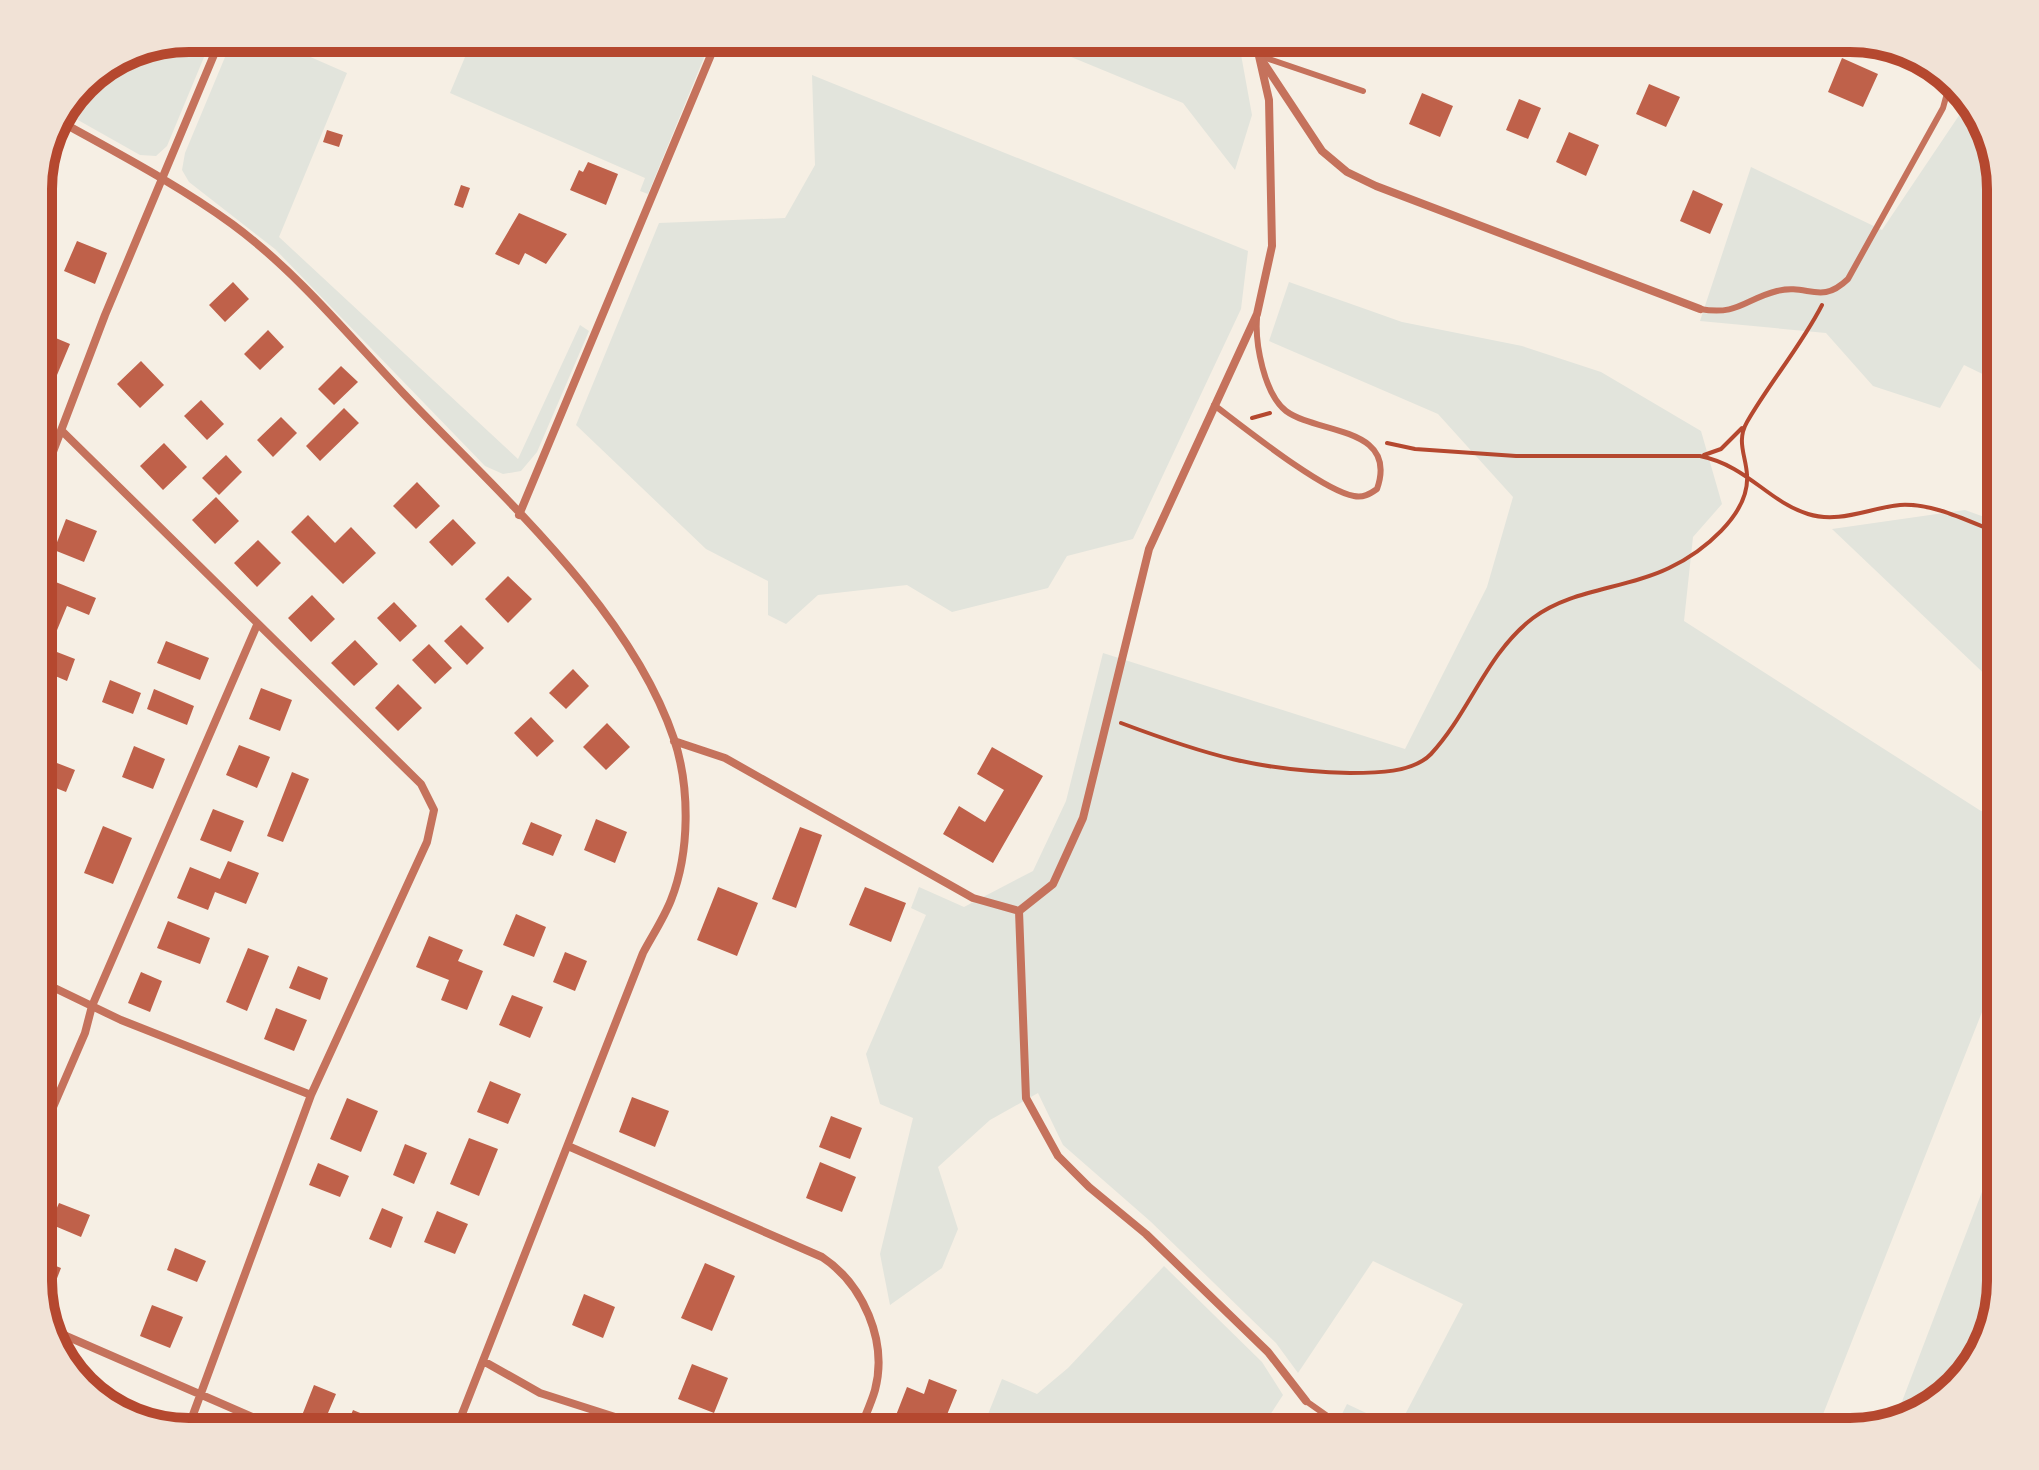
<svg xmlns="http://www.w3.org/2000/svg" width="2039" height="1470" viewBox="0 0 2039 1470" font-family="'PT Sans',sans-serif">
  <style>
    .green { fill: #e2e4dc }
    .building { fill: #bf614a }
    .lines { fill: none; stroke-linecap: round; stroke-linejoin: round }
    .path { stroke: #b5482f; stroke-width: 4 }
    .service { stroke: #c5725c; stroke-width: 6 }
    .minor { stroke: #c5725c; stroke-width: 8 }
    .rim { fill: none; stroke: #b5482f; stroke-width: 10 }
  </style>
  <rect width="100%" height="100%" fill="#f6efe4"/>
  <!-- green -->
  <path class="green" d="M189 38H212L167 146 156 156 140 155 62 111 89 76Z
    M233 38H267L347 73 279 237 518 459 580 325 589 331 537 452 521 471 503 474 485 466 275 249 189 182 182 170 185 153Z
    M473 38H712L648 194 640 191 645 178 450 93Z
    M1025 38H1238L1252 115 1235 170 1183 103Z
    M812 75 1248 251 1241 309 1133 539 1067 556 1048 588 952 612 907 585 818 595 786 624 768 615V581L706 549 576 425 659 223 785 218 815 165Z
    M1962 111 1985 122 2001 188V383L1964 365 1940 408 1873 386 1826 333 1700 321 1751 167 1882 230Z
    M1289 282 1402 322 1522 346 1601 372 1701 431 1722 504 1693 537 1684 621 1981 811 2001 815V964L1816 1432H1777L1723 1414 1715 1432H1333L1347 1404 1398 1428 1463 1304 1373 1261 1298 1373 1276 1343 1150 1221 1063 1145 1038 1093 990 1120 938 1167 958 1229 942 1268 890 1305 880 1254 913 1118 880 1104 866 1054 926 915 911 908 919 887 964 907 1033 871 1066 801 1103 653 1405 749 1487 587 1513 497 1438 414 1269 341Z
    M1965 510 2001 523V685L1995 684 1832 529Z
    M2001 1142V1282L1970 1373 1920 1414 1898 1412Z
    M1164 1266 1262 1362 1283 1395 1259 1432H981L1002 1379 1037 1394 1068 1368Z"/>
  <!-- building -->
  <path class="building" d="M1704 38H1750L1743 55Z
    M1842 58 1878 74 1863 107 1828 92Z
    M1649 84 1680 97 1666 127 1636 114Z
    M1422 93 1453 106 1440 137 1409 124Z
    M1519 99 1541 108 1528 139 1506 130Z
    M327 130 343 135 339 147 323 142Z
    M1569 132 1599 145 1586 176 1556 162Z
    M588 162 618 174 606 205 570 190 579 170 583 172Z
    M461 185 470 188 463 208 454 205Z
    M1693 190 1723 204 1710 234 1680 221Z
    M519 213 567 234 546 264 525 253 519 265 495 254Z
    M38 216 55 223 38 263Z
    M77 241 107 253 95 284 64 271Z
    M233 282 249 299 225 322 209 305Z
    M268 330 284 347 260 370 244 354Z
    M39 331 70 344 57 375 38 367Z
    M141 361 164 385 140 408 117 384Z
    M341 366 358 382 334 405 318 389Z
    M201 400 224 424 207 440 184 416Z
    M344 408 359 423 320 461 306 446Z
    M281 417 297 433 273 457 257 440Z
    M164 443 187 467 163 490 140 466Z
    M226 455 242 472 219 495 202 478Z
    M417 482 440 506 416 529 393 506Z
    M216 497 239 521 215 544 192 520Z
    M308 515 335 543 351 527 376 553 343 584 291 532Z
    M66 519 97 531 84 562 54 550Z
    M453 519 476 543 452 566 429 542Z
    M258 540 281 563 257 587 234 563Z
    M508 576 532 599 508 623 485 599Z
    M43 577 96 598 89 615 67 606 55 635 38 628V588Z
    M312 595 335 619 311 642 288 618Z
    M394 602 417 626 400 642 377 618Z
    M461 625 484 648 467 665 444 641Z
    M355 640 378 664 354 686 331 663Z
    M166 641 209 658 200 680 157 663Z
    M429 644 452 668 435 684 412 660Z
    M44 647 75 659 67 681 41 670 38 678V660Z
    M573 669 589 686 566 709 549 693Z
    M110 680 141 693 133 714 102 702Z
    M398 684 422 708 398 731 375 708Z
    M261 688 292 700 280 731 249 719Z
    M154 689 194 706 187 725 147 709Z
    M531 717 554 741 537 757 514 733Z
    M607 723 630 747 606 770 583 747Z
    M239 745 270 757 257 788 226 775Z
    M134 746 165 759 153 789 122 777Z
    M992 747 1043 776 993 863 943 834 959 806 985 822 1004 790 977 774Z
    M44 758 75 770 66 792 38 781Z
    M292 772 309 779 283 842 267 836Z
    M213 809 244 821 231 852 200 840Z
    M596 819 627 832 615 863 584 850Z
    M531 822 562 835 553 856 522 844Z
    M103 826 132 838 113 884 84 873Z
    M800 827 822 835 796 908 772 899Z
    M228 861 259 873 246 904 215 892 208 910 177 898 190 867 220 879Z
    M718 887 758 903 737 956 697 940Z
    M865 887 906 903 891 942 849 925Z
    M516 914 546 927 534 957 503 945Z
    M168 921 210 938 200 964 157 948Z
    M429 936 463 950 458 961 483 971 467 1010 441 1000 449 980 416 967Z
    M248 948 269 956 247 1011 226 1002Z
    M565 952 587 961 575 991 553 982Z
    M298 966 328 978 320 1000 289 988Z
    M141 972 162 981 150 1012 128 1003Z
    M512 995 543 1007 530 1038 499 1025Z
    M276 1008 307 1020 294 1051 264 1039Z
    M490 1081 521 1094 508 1124 477 1112Z
    M632 1097 669 1111 655 1147 619 1132Z
    M347 1098 378 1111 361 1152 330 1139Z
    M831 1116 862 1128 850 1159 819 1147Z
    M469 1138 498 1149 479 1196 450 1184Z
    M405 1144 427 1153 414 1184 393 1175Z
    M820 1162 856 1177 842 1212 806 1198Z
    M318 1163 349 1176 340 1197 309 1185Z
    M59 1203 90 1215 81 1237 50 1224Z
    M382 1208 403 1217 391 1248 369 1239Z
    M437 1211 468 1224 455 1254 424 1242Z
    M175 1248 206 1261 197 1282 167 1270Z
    M38 1259 61 1268 49 1299 38 1291Z
    M705 1263 735 1276 712 1331 681 1318Z
    M584 1294 615 1307 603 1338 572 1325Z
    M152 1305 183 1317 170 1348 140 1336Z
    M692 1364 728 1378 714 1413 678 1399Z
    M929 1379 957 1390 940 1432H915L893 1423 907 1387 924 1394Z
    M314 1385 336 1394 320 1432 299 1423Z
    M353 1410 384 1423 380 1432H344Z"/>
  <g class="lines">
    <!-- path -->
    <path class="path" d="M1958 108 1986 125
      M1252 418 1270 413
      M1387 443 1415 449 1516 456H1700C1748 466 1767 501 1808 514 1839 524 1869 508 1900 505 1935 503 1969 522 2001 534
      M1704 455 1721 449 1742 428
      M1121 723C1206 755 1259 771 1350 773 1375 773 1413 773 1431 754 1470 712 1486 654 1533 618 1571 589 1626 589 1669 568 1701 553 1750 515 1747 475 1746 456 1736 441 1747 422 1770 382 1801 346 1822 305"/>
    <!-- service -->
    <path class="service" d="M1260 56 1363 91
      M1700 309C1738 316 1745 299 1777 291 1808 283 1820 306 1848 279L1943 108 1949 86 1944 71
      M1214 405C1242 426 1323 491 1354 496 1363 498 1370 494 1377 489 1399 426 1317 434 1286 411 1264 394 1255 343 1257 318
      M1306 1401 1350 1432"/>
    <!-- minor -->
    <path class="minor" d="M1252 38 1259 56 1322 151 1347 172 1376 186 1700 309
      M56 119C115 152 177 184 232 224 296 271 350 337 404 394 498 493 630 608 674 739 690 787 690 852 671 900 664 918 652 936 643 953L455 1432
      M62 431 421 784 434 810 427 842 311 1095 187 1431
      M38 491 105 315 221 38
      M519 515 718 38
      M674 741 725 758 973 898 1019 911
      M1019 911 1053 884 1083 818 1149 549 1257 314 1272 246 1269 100 1259 56
      M1019 911 1026 1098 1058 1156 1089 1187 1146 1234 1268 1352 1306 1401
      M38 980 121 1020 311 1095
      M38 1142 85 1033 92 1006 257 625
      M568 1146 822 1257C863 1284 888 1341 875 1390 871 1404 864 1418 859 1432
      M50 1329 287 1432
      M485 1362 540 1393 662 1432"/>
  </g>
  <!-- crop -->
  <path d="M0 0H2039V1470H0ZM189 52H1850A137 137 0 0 1 1987 189V1281A137 137 0 0 1 1850 1418H189A137 137 0 0 1 52 1281V189A137 137 0 0 1 189 52Z" fill="#f1e2d6" fill-rule="evenodd"/>
  <path class="rim" d="M189 52H1850A137 137 0 0 1 1987 189V1281A137 137 0 0 1 1850 1418H189A137 137 0 0 1 52 1281V189A137 137 0 0 1 189 52Z"/>
</svg>
